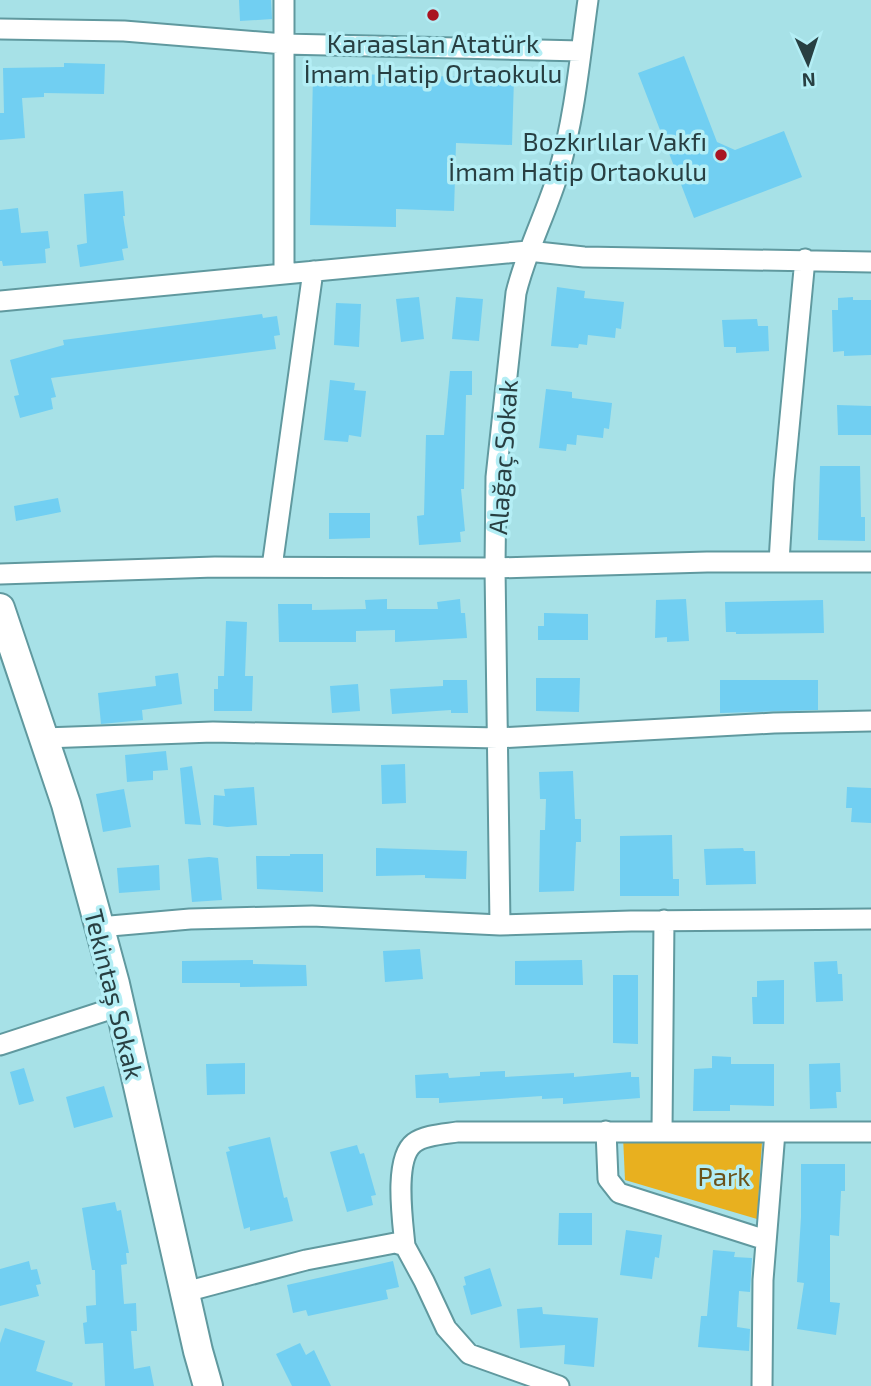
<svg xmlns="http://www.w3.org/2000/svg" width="871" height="1386" viewBox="0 0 871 1386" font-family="'Exo 2',sans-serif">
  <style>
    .green { fill: #e8b01f }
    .building { fill: #71cff2 }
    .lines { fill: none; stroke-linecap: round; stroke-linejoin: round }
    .street-casing { stroke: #60999f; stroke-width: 23 }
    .secondary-casing { stroke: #60999f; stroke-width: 32 }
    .street { stroke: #fff; stroke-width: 19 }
    .secondary { stroke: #fff; stroke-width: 28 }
    .poi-dot { fill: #a91421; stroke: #b4eef5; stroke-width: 2.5 }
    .labels { text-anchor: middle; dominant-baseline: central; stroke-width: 7; stroke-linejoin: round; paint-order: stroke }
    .poi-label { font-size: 26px; fill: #283f42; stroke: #b4eef5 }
    .street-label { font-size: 26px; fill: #283f42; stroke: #b4eef5 }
    .park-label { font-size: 26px; fill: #6b5219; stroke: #b4eef5 }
  </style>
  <rect width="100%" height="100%" fill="#a7e1e7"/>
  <!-- green -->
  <path class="green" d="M623 1136 762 1142 757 1219 625 1180Z"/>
  <!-- building -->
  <path class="building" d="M239 0H271L272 19 240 21Z
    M684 56 717 142 735 150 784 131 802 177 694 218 638 73Z
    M64 63 105 64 104 94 44 93V97L22 98 25 138 0 140V113H4L3 68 64 67Z
    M313 73 514 78 512 145 456 143 454 211 396 209V227L310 225Z
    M123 191 125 216H123L128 248 122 249 124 260 80 267 77 245 87 243 84 194Z
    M18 208 21 233 48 231 50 248 45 249 46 263 3 266 2 261H0V210Z
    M557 287 585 291 584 298 624 302 621 329 616 328 615 338 588 335 587 345 579 344 578 348 551 346Z
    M419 297 424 339 401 342 396 299Z
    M456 297 483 299 479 341 452 339Z
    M853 297V300H871V355L844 356V351L833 352 832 310H838V298Z
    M336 303 361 304 359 347 334 345Z
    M262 314 263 318 277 316 280 335 274 336 276 349 51 378 56 397 51 398 53 409 20 418 14 396 19 395 10 360 64 345 63 340Z
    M757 319 758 326H768L769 351 736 353V347H724L722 320Z
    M450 371H472V395H466L464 489H461L465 531 460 532 461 542 419 545 417 516 424 515 426 435H444Z
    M330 380 355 383 354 390 366 391 361 437 349 435 348 442 324 440Z
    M546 389 572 392V398L612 403 609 429 604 428 603 438 577 435 576 445 567 444 566 451 539 448Z
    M837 405 871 406V435H838Z
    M820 466H860L861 517H865V541L818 540Z
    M58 498 61 512 16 521 14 506Z
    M329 513H370V538L329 539Z
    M387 599V609H438L437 602 460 599 461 613H465L467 638 395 642V630L356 631V642H279L278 604H312V610L366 609 365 600Z
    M686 599 689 641 667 642V637L655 638 656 600Z
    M823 600 824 633 736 634V632H726L725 602Z
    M544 613 588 614V640H538V626H544Z
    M226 621 247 622 245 676H253L252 711H214V689H218V676H224Z
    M178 673 182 704 142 710 143 720 101 724 98 693 156 686 155 676Z
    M536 678H580L579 712 536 711Z
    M443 680H467L468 713H451V710L392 714 390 689 443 686Z
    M720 680H818V710L720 713Z
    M358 684 360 711 332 713 330 686Z
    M166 751 168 770 153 771V780L127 782 125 755Z
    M405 764 406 803 382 804 381 765Z
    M192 766 201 825 185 824 180 768Z
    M573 771 575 819H581V842H576L574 891 539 892 540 830H545L546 799H540L539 772Z
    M254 787 257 825 227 827 213 825 214 795 225 796 224 789Z
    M847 787 871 788V823L851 822 852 808H846Z
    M124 789 131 827 103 832 96 794Z
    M672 835 673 879H679V896H620V836Z
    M376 848 467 851 466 879 425 878V875L376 876Z
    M743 848 744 851H755L756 884 706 885 704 849Z
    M290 854H323V892L257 889 256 856H290Z
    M209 857 218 858 222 900 192 902 188 859Z
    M159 865 160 890 119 893 117 868Z
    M420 949 423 979 385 982 383 951Z
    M253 960V964L306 965 307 986 240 987V983H182V961Z
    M582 960 583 985H515V961Z
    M837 961 838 974H842L843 1001 816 1002 814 962Z
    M613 975H638V1044L613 1043Z
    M784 980V1024H753L752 997H757V981Z
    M712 1056 731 1057V1064H774V1106L730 1105V1111H693L694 1069 712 1068Z
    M245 1063V1094L207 1095 206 1064Z
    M840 1063 841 1092H836L837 1108 810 1109 809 1064Z
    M24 1068 34 1101 19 1105 10 1072Z
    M505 1071V1077L574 1073V1077L631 1072V1077H639L640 1098 563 1104V1098L542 1099V1096L439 1103V1098H416L415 1075 448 1073 449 1078 480 1076V1072Z
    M104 1086 113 1117 74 1128 66 1097Z
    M270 1137 284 1198 287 1197 293 1221 250 1231V1227L244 1229 226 1152 230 1151 228 1147Z
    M357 1145 360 1154 364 1153 376 1195 371 1196 373 1205 347 1212 330 1152Z
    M801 1164H845V1191H841L839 1236 830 1235V1302L840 1303 836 1335 797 1329 804 1283 797 1282 801 1217Z
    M115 1202 117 1211 121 1210 129 1253H126L127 1264 121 1265 124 1304 136 1303 137 1331H131L134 1369 150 1366 154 1386H105L103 1343 85 1344 83 1323 87 1322 86 1306 96 1305 95 1270H92L82 1208Z
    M559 1213H592V1245H558Z
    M626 1230 662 1235 659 1258 655 1257 652 1279 620 1275Z
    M713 1250 735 1252 734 1257 752 1258 750 1292 739 1291 737 1327 750 1329 749 1351 698 1347 701 1316H707Z
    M29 1261 31 1270 37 1269 41 1284 36 1285 39 1296 0 1306V1269Z
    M393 1261 399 1287 386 1290 388 1299 308 1316 306 1310 293 1313 287 1285Z
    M490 1268 502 1306 471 1315 463 1286 466 1285 464 1277Z
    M542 1307 543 1314 598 1318 594 1367 564 1364 565 1345 520 1348 517 1309Z
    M5 1328 45 1341 36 1371 73 1383 72 1386H0V1343Z
    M300 1343 306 1355 314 1350 331 1386H292L276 1354Z"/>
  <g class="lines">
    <defs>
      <path id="street" d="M0 29 124 31 284 44V0
        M284 274 528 251 584 257 871 262
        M0 301 284 274V44L581 51
        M779 562 784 481 805 259
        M272 567 313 271
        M0 574 215 567 495 568 707 562H871
        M44 738 213 732 498 738 774 723 871 721
        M500 925 495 568 496 477 516 293C526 251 547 212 559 171 575 115 580 57 588 0
        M99 927 190 919 312 916 500 925 631 921 871 919
        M0 1045 120 1006
        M606 1131 608 1179 619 1193 766 1240
        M662 1131 664 920
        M405 1246C403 1223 393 1159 414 1143 424 1135 444 1134 457 1132H871
        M185 1292 306 1260 395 1243 405 1246 424 1281 446 1328 469 1354 559 1386
        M762 1386 763 1280 775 1132"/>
      <path id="secondary" d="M0 608 66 804 115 984 198 1351 208 1386"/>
    </defs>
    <!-- street casing -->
    <use href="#street" class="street-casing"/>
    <!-- secondary casing -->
    <use href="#secondary" class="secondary-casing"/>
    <!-- street -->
    <use href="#street" class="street"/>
    <!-- secondary -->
    <use href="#secondary" class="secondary"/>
  </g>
  <!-- markers -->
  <g class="poi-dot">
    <circle cx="433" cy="15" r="7"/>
    <circle cx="721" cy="155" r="7"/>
  </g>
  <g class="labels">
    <!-- poi labels -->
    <g class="poi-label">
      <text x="433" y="42">Karaaslan Atatürk<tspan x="433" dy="30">İmam Hatip Ortaokulu</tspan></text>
      <text x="707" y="140" text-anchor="end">Bozkırlılar Vakfı<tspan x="707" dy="30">İmam Hatip Ortaokulu</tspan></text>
    </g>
    <!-- street labels -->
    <g class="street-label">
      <text transform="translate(502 457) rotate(-86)">Alağaç Sokak</text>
      <text transform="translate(115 994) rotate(76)">Tekintaş Sokak</text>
    </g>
    <!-- park labels -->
    <g class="park-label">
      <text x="724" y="1175">Park</text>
    </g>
  </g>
  <!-- north arrow -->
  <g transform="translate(808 63) rotate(177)" stroke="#b4eef5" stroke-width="5" paint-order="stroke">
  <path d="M0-5L12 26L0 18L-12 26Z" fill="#283f42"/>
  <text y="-10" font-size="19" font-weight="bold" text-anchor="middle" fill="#283f42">N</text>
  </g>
</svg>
